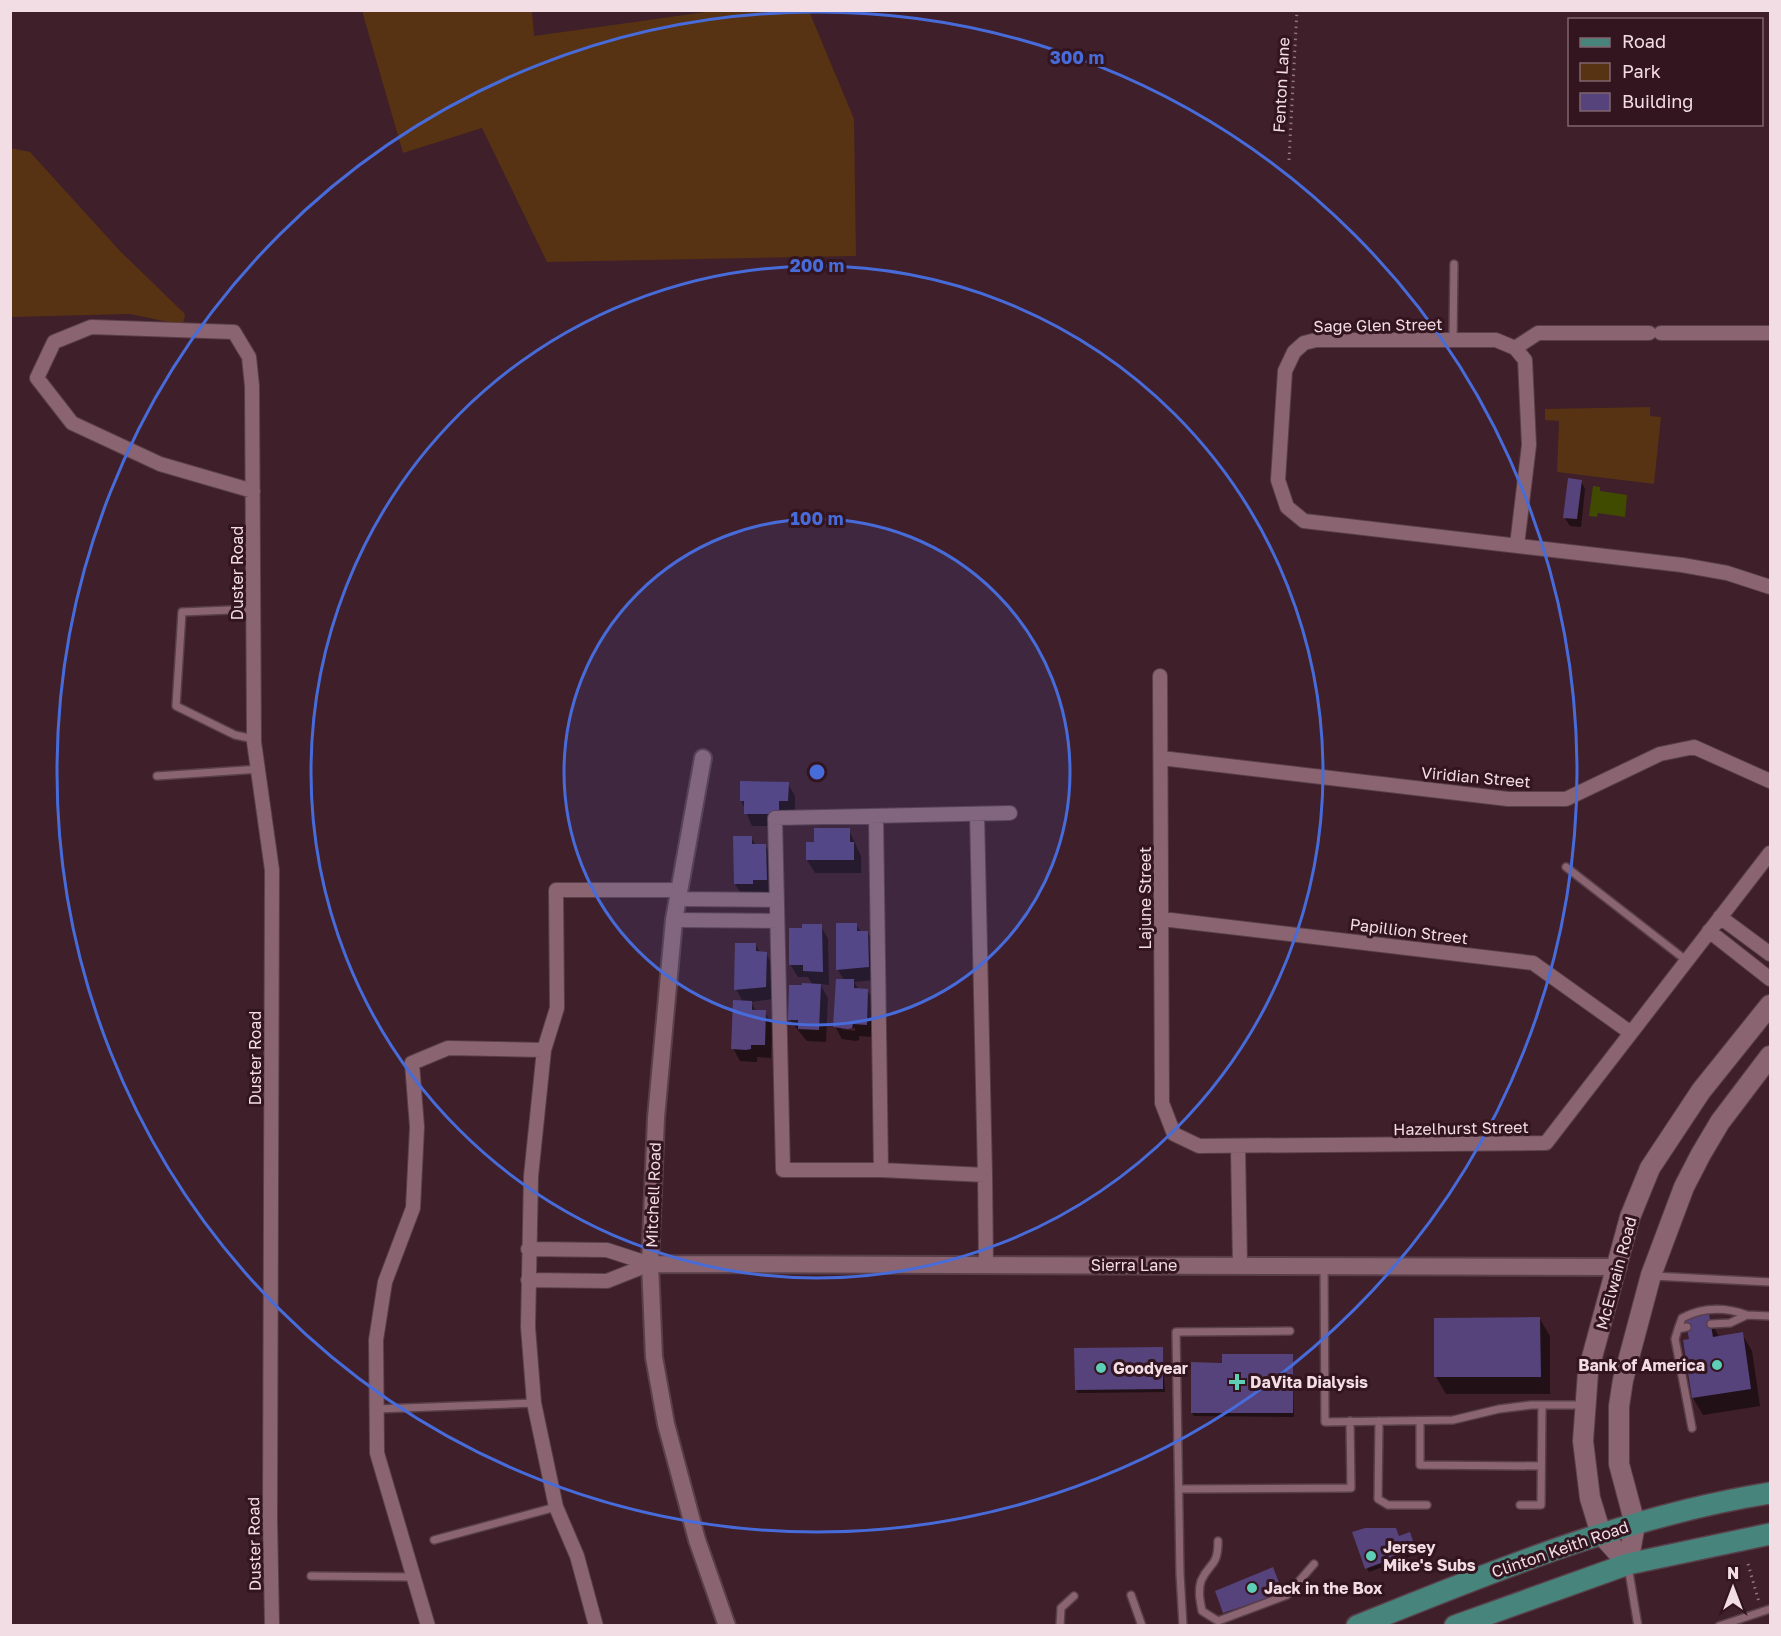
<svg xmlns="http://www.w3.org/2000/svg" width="1781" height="1636" viewBox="0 0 1781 1636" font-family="'Golos Text',sans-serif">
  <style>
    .green { fill: #573213 }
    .water { fill: #414b00 }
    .shadow { fill: #0007; fill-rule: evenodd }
    .building { fill: #56437b }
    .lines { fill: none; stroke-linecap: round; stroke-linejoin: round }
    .service-casing { stroke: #593f49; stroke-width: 10 }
    .minor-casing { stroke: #593f49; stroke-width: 16 }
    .tertiary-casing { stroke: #593f49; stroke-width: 20 }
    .secondary-casing { stroke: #593f49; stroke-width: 22 }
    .primary-casing { stroke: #593f49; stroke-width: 24 }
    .path { stroke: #91767f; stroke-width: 3; stroke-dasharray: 1.5 4.5; stroke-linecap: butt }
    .service { stroke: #8a6571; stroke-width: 7 }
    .minor { stroke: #8a6571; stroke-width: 14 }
    .tertiary { stroke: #8a6571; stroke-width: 16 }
    .secondary { stroke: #8a6571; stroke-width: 20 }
    .primary { stroke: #47847c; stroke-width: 21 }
    .ring { fill: none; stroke: #486bda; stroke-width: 3 }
    .poi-dot { fill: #5eceb7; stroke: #331520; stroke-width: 2 }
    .labels { text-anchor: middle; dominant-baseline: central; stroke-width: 6; stroke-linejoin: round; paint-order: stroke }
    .street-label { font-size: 16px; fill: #f3dde4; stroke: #331520 }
    .poi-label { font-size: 16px; font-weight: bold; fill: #f3dde4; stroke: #331520; text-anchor: start }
    .centre { fill: #486bda; stroke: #331520; stroke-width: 3 }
    .ring-label { font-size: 18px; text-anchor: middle; font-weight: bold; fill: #486bda; stroke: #331520; stroke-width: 6; stroke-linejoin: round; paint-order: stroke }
  </style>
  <rect width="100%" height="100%" fill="#3e1f2a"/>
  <!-- green -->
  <path class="green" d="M362 11H532L534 36 713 11H809L854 119 856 256 547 262 482 128 403 153Z
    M10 148 30 152 120 251 185 314 183 325 130 314 11 317Z
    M1650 407V416L1661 417 1654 484 1557 472 1559 421 1545 420V409Z"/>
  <!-- water -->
  <path class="water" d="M1593 486 1600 487V491L1627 495 1625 517 1598 513 1597 517 1589 516Z"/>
  <!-- shadow -->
  <path class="shadow" d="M1581 481 1585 489 1581 527 1570 526 1565 518Z
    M788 784 795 796V813H786V826H752L741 800Z
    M849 830 861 856V873H815L807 860 816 843Z
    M751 837 756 845H765L773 858V892L759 893V897H743L735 884Z
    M856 925 861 932H867L875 945V980L854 982 859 990H867L875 1003 873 1037 859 1036V1040L856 1041 842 1039 835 1026 844 980 838 970ZM841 1026 855 1028V1031L841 1029Z
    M821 926 828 939 829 985 820 984 828 998 826 1042 807 1041 789 1019 813 985 808 977H798L790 964Z
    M756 945 760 953H766L773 966 772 999 751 1002 756 1011 765 1012 772 1024 771 1058 757 1057V1062H754L740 1061 733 1048 743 1002 736 989Z
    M1708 1316 1719 1337 1742 1334 1752 1351 1760 1406 1703 1415 1693 1398 1690 1340Z
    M1435 1319H1540L1550 1336V1394H1446L1436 1377Z
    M1162 1349 1165 1392 1078 1393 1076 1389Z
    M1292 1356 1294 1417 1194 1416 1192 1413 1223 1364Z
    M1399 1537H1411L1417 1554 1369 1572 1367 1568Z
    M1274 1572 1284 1597 1227 1616 1217 1592Z"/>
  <!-- building -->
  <path class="building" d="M1568 478 1582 480 1577 519 1563 518Z
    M740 781 789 782 788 801H779V814H744V801H740Z
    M814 828H850V842H854V860H806V842H814Z
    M733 836H752V844H766L767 880H753V884H734Z
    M836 923H857V931H868L869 967 836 970Z
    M802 924H822L823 972 803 971V965H789V928H802Z
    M735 943H756V951L767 952 766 987 734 990Z
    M836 979H854V988L868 989 867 1025 853 1024 852 1028 848 1029 833 1027Z
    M802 983 821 984 819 1030 798 1029V1020H788L789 985H802Z
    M733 1000 752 1001V1010H766L765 1045H751V1049L746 1050 731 1049Z
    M1709 1314 1713 1337 1743 1332 1751 1389 1692 1398 1683 1340 1689 1339 1685 1318Z
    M1540 1317 1541 1377H1434V1318Z
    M1163 1347V1389L1075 1390 1074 1348Z
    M1222 1354H1293V1413H1191V1362L1222 1363Z
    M1365 1528H1396L1399 1536 1410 1532 1416 1550 1365 1569 1352 1532Z
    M1273 1567 1283 1593 1223 1613 1215 1591Z"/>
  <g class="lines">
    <defs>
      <path id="service" d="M1453 340 1454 264
        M253 609 182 612 176 706 235 735 254 739
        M157 776 258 769
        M1566 867 1687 961
        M1324 1266 1325 1422 1453 1420 1499 1409 1531 1405H1584
        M1653 1276 1770 1282
        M1711 1324 1730 1323 1747 1315 1770 1316
        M1687 1327 1678 1329 1675 1339 1692 1428
        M1678 1329 1682 1318C1703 1307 1725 1307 1747 1315
        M377 1409 534 1403
        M1379 1421 1378 1499 1388 1505H1427
        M1420 1421V1465L1541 1466
        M1179 1489 1351 1488 1350 1421
        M1520 1505H1541L1542 1405
        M434 1540 556 1507
        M1218 1541C1218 1568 1209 1562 1201 1581 1198 1591 1200 1601 1202 1611L1218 1621 1287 1595 1314 1564
        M1628 1566 1638 1626
        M311 1576 413 1577
        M1131 1595 1142 1626
        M1060 1626 1061 1608 1074 1596
        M1183 1626 1180 1574 1176 1332 1290 1331
        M1719 1626 1770 1609"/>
      <path id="minor" d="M1661 333H1770
        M1515 348 1538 333H1649
        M253 491 160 464 72 423 37 378 54 342 91 327 234 332 249 357 252 386 254 742 272 870 270 1519 272 1626
        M1517 545 1529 445 1525 360 1515 348 1496 340H1316L1304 343 1294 352 1285 371 1278 480 1287 507 1304 521 1682 565 1727 573 1770 587
        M1160 676 1162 1103 1174 1134 1199 1146 1546 1143 1770 853
        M1161 758 1508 799H1566L1660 754 1694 747 1770 781
        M876 817 881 1170 985 1175 977 814
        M677 899 777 900
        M1720 917 1770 954
        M1162 919 1533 963 1631 1033
        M674 920 777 921
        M1709 931 1770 979
        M1238 1147 1240 1266
        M881 1170H783L775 818 1010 813
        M985 1175 986 1265
        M528 1249 607 1250 650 1264
        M528 1280 607 1281 650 1264
        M428 1626 377 1453 376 1340 385 1282 413 1208 417 1127 412 1063 448 1048 544 1050
        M596 1626 577 1556 556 1507 534 1403 528 1327 531 1176 544 1050 557 1008 556 890H679"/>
      <path id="tertiary" d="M703 758 674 920 656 1118 650 1264 654 1357 666 1424 697 1540 727 1626
        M650 1264 1618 1267"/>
      <path id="secondary" d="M1628 1564 1601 1534 1590 1498 1583 1441 1588 1372 1630 1217 1650 1168 1701 1091 1770 1005
        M1628 1564 1635 1524 1619 1464V1406L1623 1380 1651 1275 1684 1187 1701 1154 1720 1122 1770 1056"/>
      <path id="primary" d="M1357 1626C1491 1572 1626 1516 1770 1493
        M1455 1626 1628 1564 1770 1534"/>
    </defs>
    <!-- service casing -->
    <use href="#service" class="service-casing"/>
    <!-- minor casing -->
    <use href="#minor" class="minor-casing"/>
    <!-- tertiary casing -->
    <use href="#tertiary" class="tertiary-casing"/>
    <!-- secondary casing -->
    <use href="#secondary" class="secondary-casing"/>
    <!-- primary casing -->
    <use href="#primary" class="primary-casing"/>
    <!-- path -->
    <path class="path" d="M1289 160 1297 10
      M1748 1564 1759 1602"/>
    <!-- service -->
    <use href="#service" class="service"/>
    <!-- minor -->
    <use href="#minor" class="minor"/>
    <!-- tertiary -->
    <use href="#tertiary" class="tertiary"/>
    <!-- secondary -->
    <use href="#secondary" class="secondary"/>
    <!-- primary -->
    <use href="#primary" class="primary"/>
  </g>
  <!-- distance rings -->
  <circle cx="817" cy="772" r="253" fill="#486bda" fill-opacity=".12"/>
  <g class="ring">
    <circle cx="817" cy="772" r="253"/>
    <circle cx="817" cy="772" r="506"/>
    <circle cx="817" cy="772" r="760"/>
  </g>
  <!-- markers -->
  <g class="poi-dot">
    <circle cx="1717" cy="1365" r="6"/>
    <circle cx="1101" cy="1368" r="6"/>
    <path d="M1234 1373h6v6h6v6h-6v6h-6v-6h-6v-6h6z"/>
    <circle cx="1371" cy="1556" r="6"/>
    <circle cx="1252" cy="1588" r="6"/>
  </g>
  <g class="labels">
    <!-- street labels -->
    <g class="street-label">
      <text transform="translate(1281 85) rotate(-87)">Fenton Lane</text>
      <text transform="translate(1378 325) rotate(-1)">Sage Glen Street</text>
      <text transform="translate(237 573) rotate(-90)">Duster Road</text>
      <text transform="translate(1476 777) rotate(5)">Viridian Street</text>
      <text transform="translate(1145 898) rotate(-90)">Lajune Street</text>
      <text transform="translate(1409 931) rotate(7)">Papillion Street</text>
      <text transform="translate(255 1058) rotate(-90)">Duster Road</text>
      <text transform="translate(1461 1128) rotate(-1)">Hazelhurst Street</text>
      <text transform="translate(653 1195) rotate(-88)">Mitchell Road</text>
      <text x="1134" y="1265">Sierra Lane</text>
      <text transform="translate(1616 1273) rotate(-75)">McElwain Road</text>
      <text transform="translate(254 1544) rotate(-91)">Duster Road</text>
      <text transform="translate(1560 1549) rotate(-19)">Clinton Keith Road</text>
    </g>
    <!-- poi labels -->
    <g class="poi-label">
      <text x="1705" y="1365" text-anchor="end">Bank of America</text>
      <text x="1113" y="1368">Goodyear</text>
      <text x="1250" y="1382">DaVita Dialysis</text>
      <text x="1383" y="1547">Jersey<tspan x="1383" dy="18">Mike's Subs</tspan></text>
      <text x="1264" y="1588">Jack in the Box</text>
    </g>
  </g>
  <circle cx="817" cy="772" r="9" class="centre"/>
  <g class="ring-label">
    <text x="1077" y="64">300 m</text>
    <text x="817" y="272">200 m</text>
    <text x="817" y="525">100 m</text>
  </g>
  <!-- border -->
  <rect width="1781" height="1636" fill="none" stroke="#f3dde4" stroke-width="24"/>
  <!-- legend -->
  <rect x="1568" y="18" width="195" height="108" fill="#331520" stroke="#80656e" stroke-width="1.5"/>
  <rect x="1580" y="38" width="30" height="9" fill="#47847c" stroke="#80656e" stroke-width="1.5"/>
  <text x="1622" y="48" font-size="18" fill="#f3dde4">Road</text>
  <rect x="1580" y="63" width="30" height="18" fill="#573213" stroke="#80656e" stroke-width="1.5"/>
  <text x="1622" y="78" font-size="18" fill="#f3dde4">Park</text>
  <rect x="1580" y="93" width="30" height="18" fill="#56437b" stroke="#80656e" stroke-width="1.5"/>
  <text x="1622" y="108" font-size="18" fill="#f3dde4">Building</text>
  <!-- north arrow -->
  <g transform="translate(1733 1588)" stroke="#331520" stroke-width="4.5" paint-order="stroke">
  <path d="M0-4.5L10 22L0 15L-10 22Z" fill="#f3dde4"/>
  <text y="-9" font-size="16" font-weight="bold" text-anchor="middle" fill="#f3dde4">N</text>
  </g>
</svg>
